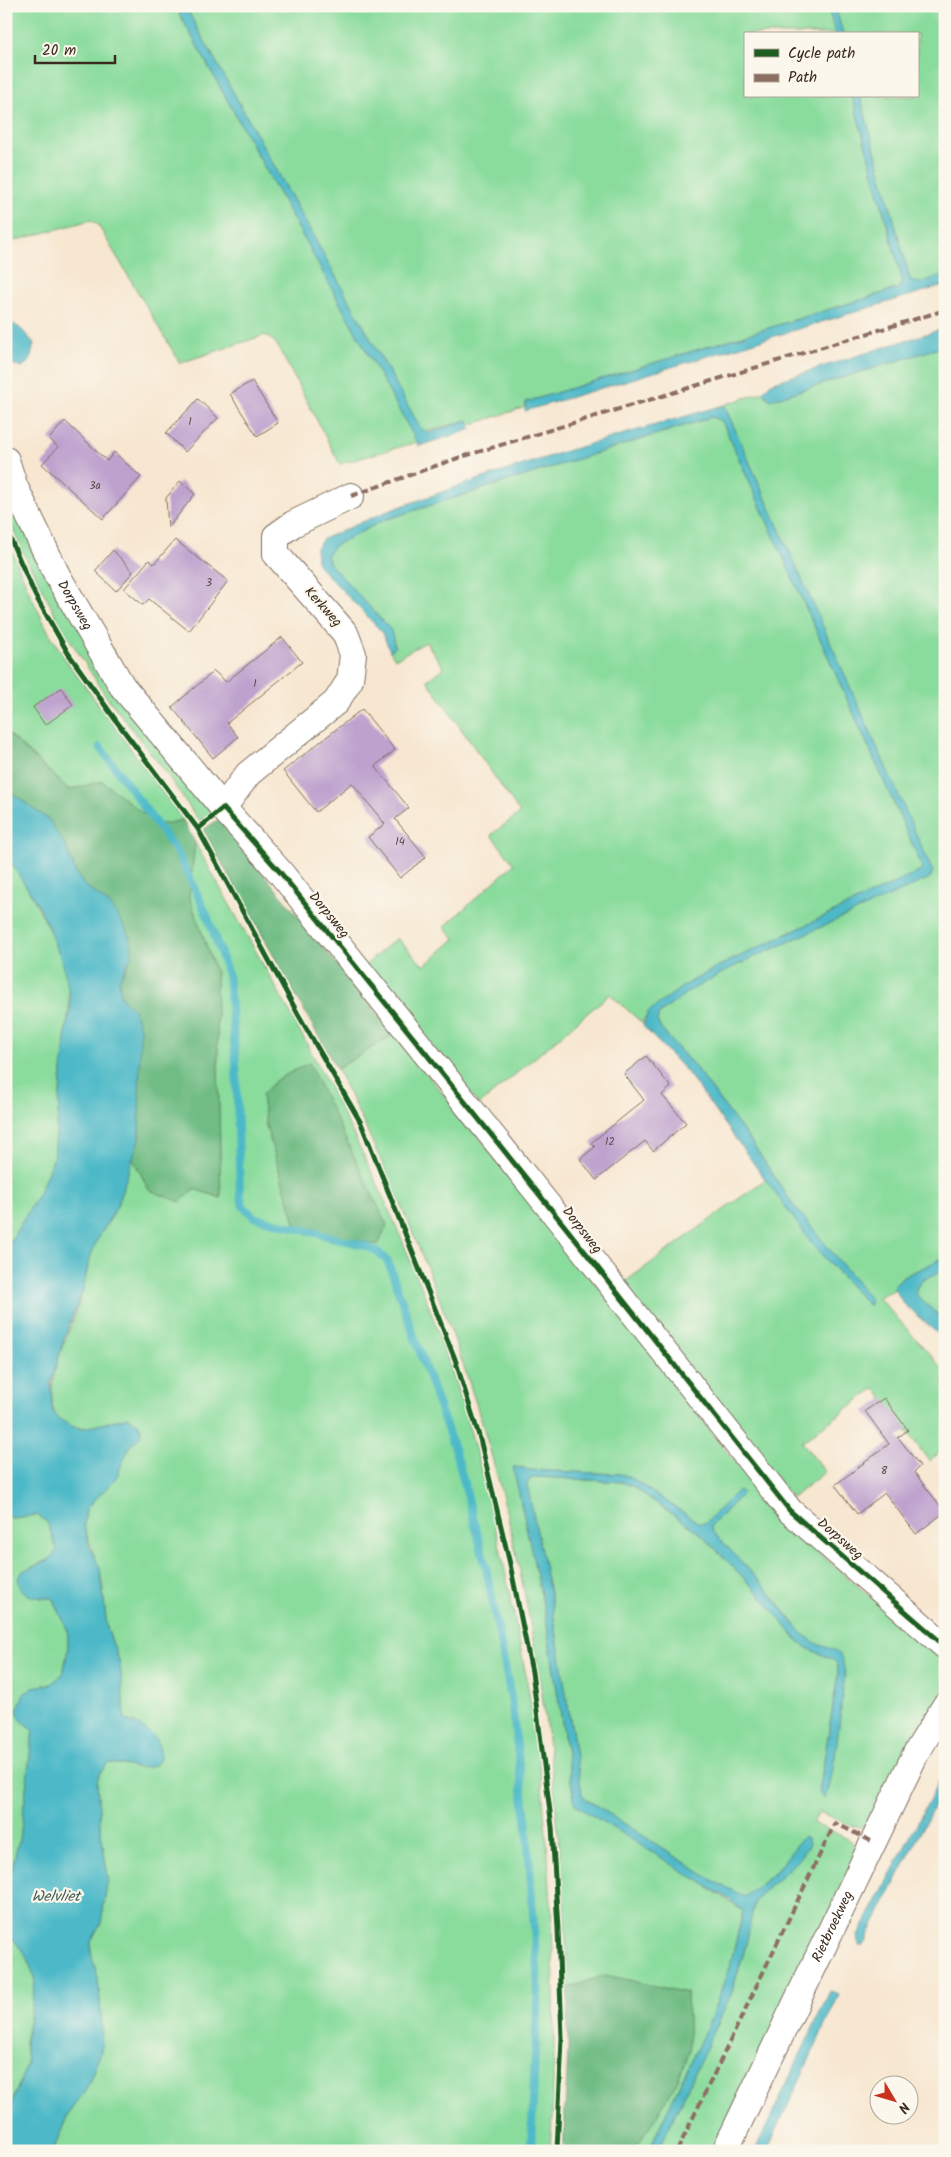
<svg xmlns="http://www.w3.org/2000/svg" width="951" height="2157" viewBox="0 0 951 2157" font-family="Kalam,sans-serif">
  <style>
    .green { fill: #8adc9d; stroke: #62835e; fill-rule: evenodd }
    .forest { fill: #6fbc84; stroke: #557351 }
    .water { fill: #4db9c8; stroke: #447273 }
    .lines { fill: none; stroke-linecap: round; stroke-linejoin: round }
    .stream { stroke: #4db9c8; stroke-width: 8 }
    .building { fill: #bea2ce }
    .minor-casing { stroke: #7d6c5d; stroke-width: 28 }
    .minor { stroke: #fff; stroke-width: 26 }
    .quiet { stroke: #8d6e63; stroke-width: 4; stroke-dasharray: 8 4; stroke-linecap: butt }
    .cycleway-casing { stroke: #fbf7ec; stroke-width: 8 }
    .cycleway { stroke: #1b5e20; stroke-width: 5 }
    .labels { text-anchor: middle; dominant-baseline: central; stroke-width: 4.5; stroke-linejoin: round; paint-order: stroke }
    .number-label { font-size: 11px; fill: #5c484a }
    .street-label { font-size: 14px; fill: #3b2a1e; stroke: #fbf7ec }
    .water-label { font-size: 15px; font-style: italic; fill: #415c5a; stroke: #fbf7ec }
  </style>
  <rect width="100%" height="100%" fill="#fbf7ec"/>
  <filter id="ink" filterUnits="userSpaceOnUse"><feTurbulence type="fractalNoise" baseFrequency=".02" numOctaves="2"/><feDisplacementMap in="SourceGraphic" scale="10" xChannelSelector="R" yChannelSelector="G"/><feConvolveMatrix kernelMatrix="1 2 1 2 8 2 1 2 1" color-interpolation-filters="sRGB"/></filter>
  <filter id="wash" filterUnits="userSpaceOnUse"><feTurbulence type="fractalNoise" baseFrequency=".0096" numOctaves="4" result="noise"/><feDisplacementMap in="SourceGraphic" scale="20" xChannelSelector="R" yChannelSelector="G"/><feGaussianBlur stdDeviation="1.12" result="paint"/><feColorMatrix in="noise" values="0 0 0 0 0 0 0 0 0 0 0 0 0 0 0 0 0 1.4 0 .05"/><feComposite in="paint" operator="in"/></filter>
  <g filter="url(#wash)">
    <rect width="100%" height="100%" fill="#f7e7d1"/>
    <!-- green -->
    <path class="green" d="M6 6H175L417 442 340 464 276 343 265 335 180 363 98 225 91 220 6 243Z
      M185 6H828L835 34H745V96H852L902 279 899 288 526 402V407L470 425 467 420 426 432 421 429Z
      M835 6H945V275L917 284 910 279 860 96H917V34H843Z
      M945 346V1257L901 1278 894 1290 878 1297 945 1371V1448L929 1461 875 1388 802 1442 825 1472 792 1498 622 1284 766 1179 813 1245 867 1304H870V1300L792 1203 752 1143 695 1067 661 1029 657 1021 659 1014 689 991 735 966 930 877 932 872 724 405 763 392 770 400Z
      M712 417 722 421 922 866 921 871 717 967 682 987 643 1020V1024L610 994 479 1105 364 966 397 938 424 966 455 939 444 927 514 864 491 835 520 813 427 680 444 668 426 642 395 659 390 651 395 647 330 564 327 555 334 546 384 520Z
      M6 480 214 813 199 821 164 770 106 696 63 629 21 549 6 511Z
      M6 537 30 594 48 631 66 660 183 820 158 825 102 781 70 790 6 732Z
      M195 843C264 966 335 1088 392 1217 447 1339 485 1468 511 1600 521 1649 531 1699 538 1750 542 1777 543 1805 546 1832 555 1938 557 2044 550 2151H53L68 2114 87 2087 101 2052 102 2025 98 1978 91 1953V1942L101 1923 108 1878 100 1826 97 1782 100 1773 108 1763 142 1767 136 1723 125 1720 120 1664 107 1628 102 1580 84 1525 86 1509 116 1478 129 1447 142 1434 139 1425 129 1417C106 1421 77 1438 57 1418 53 1414 52 1407 52 1400 51 1364 67 1340 78 1306 85 1286 87 1264 95 1244 99 1235 106 1227 111 1218 121 1199 126 1178 132 1157L149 1190 194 1189 221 1198 216 973 189 896ZM310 1063 296 1225 266 1126 262 1095 276 1080Z
      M6 855C26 884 42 911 54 943 56 949 60 954 62 960 70 983 71 1006 66 1029L54 1157 39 1193 6 1249Z
      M394 1034 522 1190 776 1514 802 1539 927 1644C943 1662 947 1667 943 1691L875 1820 862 1827 852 1826 819 1812 813 1823C829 1832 850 1835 860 1852L719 2151H658L731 1995 746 1945 754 1904 761 1894 796 1862 808 1839 805 1836 774 1873 745 1897 712 1880 586 1799 582 1794 550 1593 526 1484 530 1479 538 1477 622 1482 632 1486 701 1534 762 1597 797 1640 807 1648 832 1659 837 1664 838 1674 819 1791 839 1717 842 1694 837 1652 813 1642 803 1634 766 1588 712 1531 711 1526 742 1494 738 1491 705 1523H699L628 1476 619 1474 527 1470 524 1468 514 1467 545 1613 573 1794 743 1911 731 1962 711 2018 648 2151H629L642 2140 689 2051 687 1993 605 1975 568 1988C561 1815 542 1642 497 1475 459 1334 402 1199 337 1069Z
      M945 1270V1321L916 1295C915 1279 932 1276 945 1270Z
      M6 1514 11 1518 37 1515 47 1522 57 1550 49 1560 23 1571 40 1598H53L68 1631V1649L63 1674 51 1684 33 1687 24 1694V1723L33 1730 21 1831 6 1893Z
      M6 1930 28 1958 35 1981 31 2013 25 2041 27 2064 6 2118Z"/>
    <!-- forest -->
    <path class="forest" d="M6 732 69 790 102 781 158 825 183 820 195 843 189 896 216 973 221 1198 194 1189 180 1202 149 1190 132 1157 139 1139 134 1010 121 998 119 980 129 963 110 905 83 884 76 873 66 847 49 820 6 789Z
      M219 819 394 1034 337 1069 203 830Z
      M309 1063 387 1225 378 1245 296 1226 266 1126 262 1095 276 1080Z
      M605 1975 687 1993 689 2051 677 2082 642 2140 629 2151H563L568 2051V1988Z"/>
    <!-- water -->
    <path class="water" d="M175 6H185L421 429 429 433 467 420 472 429 419 446Z
      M828 6H835L843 34H835Z
      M852 96H860L910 279 917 283 945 275V285L525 411 526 402 899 288 902 279Z
      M6 320 20 328 34 343 30 361 22 367 6 362Z
      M945 328V346L770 400 763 392 771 383Z
      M724 405 933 872 930 878 735 966 689 991 659 1014 657 1021 661 1029 695 1067 752 1143 792 1203 871 1300 870 1305 867 1304 813 1245 687 1072 643 1026 648 1012 682 987 717 967 921 871 922 866 722 421 712 417 384 520 334 546 327 555 330 564 391 630 395 647 390 651 382 632 317 564 316 548 323 539 385 512 465 484 566 451Z
      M6 789 49 820 66 847 76 873 83 884 110 905 125 927 132 944V955L119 980 121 997 134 1010 140 1028 139 1139 117 1206 96 1242 89 1261 83 1290 64 1339 51 1383 52 1409 56 1417 73 1427 81 1429 129 1417 139 1424 142 1434 129 1448 116 1478 86 1509 84 1525 90 1548 100 1568 107 1628 120 1664 125 1720C141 1725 162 1736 160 1756 160 1760 158 1763 154 1765 141 1772 122 1763 108 1763L100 1773 97 1782 100 1826 108 1878 101 1923 91 1942V1953L98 1978 102 2025 101 2052 87 2087 68 2114 53 2151H6V2118L27 2064 25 2041 31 2013 35 1981 28 1958 6 1930V1893L21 1831 33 1730 20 1719 17 1710 24 1694 33 1687 51 1684 63 1674 68 1649V1631L53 1598C37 1598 20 1598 18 1578L23 1571 49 1560 57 1550 47 1522 37 1515 11 1518 6 1514V1249L39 1193 54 1157 66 1029 70 1011V997L62 961 40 908 6 855Z
      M945 1257V1270C933 1276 914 1279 916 1295L945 1321V1340L904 1304 893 1287 901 1278Z
      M513 1467 524 1468 527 1470 620 1474 628 1476 699 1523H705L738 1490 741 1491 742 1494 711 1526 712 1531C730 1550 749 1569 767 1589 780 1605 791 1623 806 1636 828 1656 842 1638 845 1676 841 1697 835 1788 824 1798L819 1792 838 1674 837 1664 832 1659 807 1648 797 1640 762 1597 701 1534 632 1486 622 1482 538 1477 530 1479 527 1484 550 1593 582 1794 586 1799 712 1880 745 1897 774 1873 804 1836 808 1839 809 1845 796 1862 761 1894 754 1904 746 1945 731 1995 658 2151H648L711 2018 731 1962 743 1911 730 1900 575 1805 545 1613Z
      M945 1770V1785L869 1933 867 1941 863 1946H859L858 1936Z
      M830 1991 839 1995 767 2151H755Z"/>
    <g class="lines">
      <!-- stream -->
      <path class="stream" d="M100 747 177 852 207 915 228 974 236 1064 240 1194 243 1206 254 1217 366 1246 378 1252 388 1262 458 1460 486 1567 511 1698 527 1827 538 1985 531 2151"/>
    </g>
    <g id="blocks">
      <!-- building -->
      <path class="building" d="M252 381 278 423 257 436 230 394Z
        M198 399 218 418 185 452 166 433Z
        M65 421 107 461 114 452 141 477 103 519 42 464 58 447 49 439Z
        M180 481 195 494 168 528 166 498Z
        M175 540 228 581 189 631 149 599 143 605 124 589 149 560 154 564Z
        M113 550 133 572 116 591 95 571Z
        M282 637 302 662 227 723 238 737 213 758 172 707 214 671 226 682Z
        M61 688 73 705 45 725 33 707Z
        M362 709 395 750 375 766 409 808 395 819 426 857 400 878 368 837 385 824 352 783 316 812 283 771Z
        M646 1056 671 1087 662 1095 686 1123 653 1151 645 1141 596 1180 580 1159 595 1147 591 1143 644 1100 624 1074Z
        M884 1398 908 1430 897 1438 898 1437 920 1466 914 1472 945 1512 916 1534 885 1493 857 1514 835 1485 889 1444 865 1411Z"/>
    </g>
  </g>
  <g filter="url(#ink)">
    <use href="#blocks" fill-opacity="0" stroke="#7d6c5d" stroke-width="1"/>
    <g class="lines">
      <defs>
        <g id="minor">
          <path id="s1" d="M6 460 14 485 57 575 122 686 223 808 280 872 567 1229 790 1511 945 1646"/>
          <path d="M223 808 248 774 336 702 350 680 353 654 345 633 276 554V536L293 524 351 496"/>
          <path id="s2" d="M725 2151 916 1753 945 1706"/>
        </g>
      </defs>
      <!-- minor casing -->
      <use href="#minor" class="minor-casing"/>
      <!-- minor -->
      <use href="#minor" class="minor"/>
      <!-- quiet -->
      <path class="quiet" d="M351 496 458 458 945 310
        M677 2151 835 1823 873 1842"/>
      <defs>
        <path id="cycleway" d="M6 529 35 595 68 653 117 722 198 829 298 1014 361 1123 455 1359 480 1439 510 1564 532 1672 552 1827 558 1929 562 2038 557 2151
          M198 829 223 808 280 872 567 1229 790 1511 945 1646"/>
      </defs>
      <!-- cycleway casing -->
      <use href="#cycleway" class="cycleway-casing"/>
      <!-- cycleway -->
      <use href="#cycleway" class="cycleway"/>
    </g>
  </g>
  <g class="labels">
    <!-- number labels -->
    <g class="number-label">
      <text x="190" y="422">1</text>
      <text x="95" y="486">3a</text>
      <text x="209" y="583">3</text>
      <text x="255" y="684">1</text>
      <text x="400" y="842">14</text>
      <text x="610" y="1142">12</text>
      <text x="884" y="1471">8</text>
    </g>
    <!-- street labels -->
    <g class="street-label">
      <text stroke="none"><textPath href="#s1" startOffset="161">Dorpsweg</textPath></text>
      <text transform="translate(323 607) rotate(48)">Kerkweg</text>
      <text transform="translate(329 915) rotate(51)">Dorpsweg</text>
      <text transform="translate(582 1230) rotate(52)">Dorpsweg</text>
      <text transform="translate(840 1539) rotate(41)">Dorpsweg</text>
      <text stroke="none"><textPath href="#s2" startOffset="249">Rietbroekweg</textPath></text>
    </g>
    <!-- water labels -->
    <g class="water-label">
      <text x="56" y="1897">Welvliet</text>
    </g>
  </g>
  <!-- margin -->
  <rect width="951" height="2157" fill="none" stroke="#fbf7ec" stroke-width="25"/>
  <!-- legend -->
  <rect x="744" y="32" width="175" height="65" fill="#fbf7ec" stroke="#aea59a"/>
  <rect x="754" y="49" width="25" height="8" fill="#1b5e20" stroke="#aea59a"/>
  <text x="788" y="58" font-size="15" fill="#3b2a1e">Cycle path</text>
  <rect x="754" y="74" width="25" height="8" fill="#8d6e63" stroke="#aea59a"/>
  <text x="788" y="82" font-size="15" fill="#3b2a1e">Path</text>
  <!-- north arrow -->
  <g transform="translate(894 2100) rotate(128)"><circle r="24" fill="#fbf7ec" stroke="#aea59a"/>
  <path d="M0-4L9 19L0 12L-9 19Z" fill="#c8321e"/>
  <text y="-8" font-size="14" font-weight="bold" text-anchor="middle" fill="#3b2a1e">N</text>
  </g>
  <!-- scale -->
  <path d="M35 55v8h80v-8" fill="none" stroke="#3b2a1e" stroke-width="2.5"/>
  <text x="42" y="55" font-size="15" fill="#3b2a1e" stroke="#fbf7ec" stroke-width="4" paint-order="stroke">20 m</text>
</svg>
